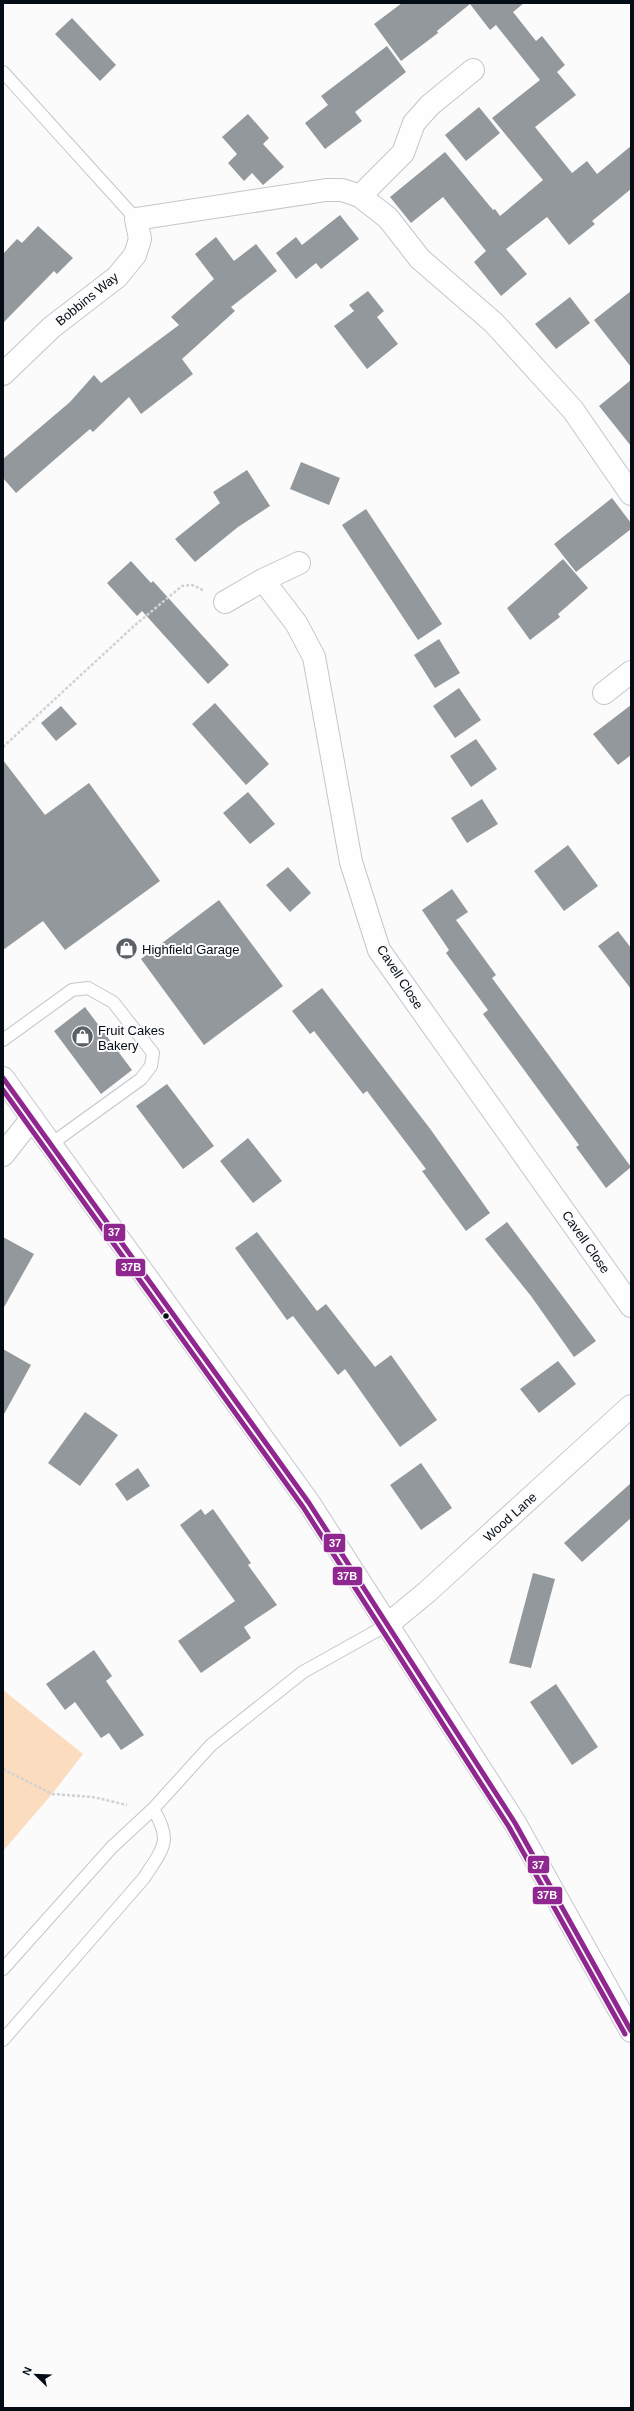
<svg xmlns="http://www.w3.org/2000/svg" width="634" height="2411" viewBox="0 0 634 2411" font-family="Helvetica,sans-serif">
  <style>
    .green { fill: #fbdcbf }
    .building { fill: #93989c }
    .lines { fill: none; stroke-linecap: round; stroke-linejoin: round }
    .lane-casing { stroke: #c2c7cc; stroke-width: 14 }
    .street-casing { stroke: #c2c7cc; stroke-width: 24 }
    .secondary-casing { stroke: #c2c7cc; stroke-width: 24 }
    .path { stroke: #d1d2d3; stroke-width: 2.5; stroke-dasharray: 3 2; stroke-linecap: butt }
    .lane { stroke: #fefefe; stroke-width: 12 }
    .street { stroke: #fefefe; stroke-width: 22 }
    .secondary { stroke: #fefefe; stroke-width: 22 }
    .bus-1-casing { stroke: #fbfbfb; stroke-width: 8 }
    .bus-2-casing { stroke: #fbfbfb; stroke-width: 8 }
    .bus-1 { stroke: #90268f; stroke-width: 5 }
    .bus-2 { stroke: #90268f; stroke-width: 5 }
    .bus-dot { fill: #040d16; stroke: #fbfbfb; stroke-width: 1.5 }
    .labels { text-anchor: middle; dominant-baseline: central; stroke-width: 4; stroke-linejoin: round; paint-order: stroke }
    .street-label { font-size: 13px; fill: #040d16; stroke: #fbfbfb }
    .poi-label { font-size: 13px; fill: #040d16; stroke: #fbfbfb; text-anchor: start }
    .line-badge { stroke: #fbfbfb; stroke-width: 1.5 }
    .badge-label { font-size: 11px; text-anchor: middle; font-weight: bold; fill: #fff }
  </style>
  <rect width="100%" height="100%" fill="#fbfbfb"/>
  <!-- green -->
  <path class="green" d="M3 1690 83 1754 52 1794 3 1851Z"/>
  <!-- building -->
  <path class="building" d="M402 3H524L513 12 536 41 542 36 565 65 557 72 576 95 535 127 572 173 587 161 597 174 631 146V189L592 221 595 224 569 245 547 217 506 249 527 274 501 296 474 262 486 251 443 197 411 223 390 197 445 152 493 210 495 209 500 216 543 180 492 118 540 80 496 25 490 30 470 4 437 31 438 33 401 61 374 24Z
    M72 18 116 65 100 81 55 34Z
    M387 46 406 72 355 112 362 121 325 149 305 123 328 105 321 96Z
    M479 107 500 133 466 161 445 135Z
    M248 114 269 138 263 144 284 167 263 185 252 173 244 181 228 163 237 154 222 137Z
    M340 215 359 239 321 269 316 263 296 279 276 253 296 237 302 245Z
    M38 226 73 258 57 274 54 271 3 323V254L17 239 22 243Z
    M216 237 234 261 256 244 277 271 231 307 235 311 182 359 193 374 141 414 129 397 93 432 90 429 16 493 3 478V459L70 402 94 375 101 383 179 325 171 317 214 279 195 254Z
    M368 291 384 311 377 317 398 344 367 369 334 326 354 311 349 305Z
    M631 291V367L594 320Z
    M570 297 590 323 556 349 535 324Z
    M631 380V446L599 406Z
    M301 462 340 478 329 505 290 489Z
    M247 470 270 506 238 527 195 562 175 539 220 503 213 492Z
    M612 498 631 523V529L576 572 554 544Z
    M366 509 442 624 418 640 342 525Z
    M563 559 588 588 558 614 560 617 530 640 507 608Z
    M131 561 151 583 153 581 229 665 208 684 142 611 137 616 107 583Z
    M439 639 460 673 435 688 414 655Z
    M459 688 481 720 455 738 433 706Z
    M215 703 269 764 246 785 192 724Z
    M631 705V755L618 765 593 734Z
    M61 706 77 724 56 741 41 723Z
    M476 739 497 769 471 787 450 756Z
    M3 760 45 815 89 783 160 881 65 950 43 921 3 950Z
    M248 792 275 824 250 844 223 813Z
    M482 799 498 824 467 843 451 818Z
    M568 845 598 886 564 911 534 871Z
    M288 867 311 893 290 912 266 885Z
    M452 889 468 912 456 920 496 975 492 978 631 1167 606 1188 576 1147 579 1145 483 1014 488 1010 446 953 449 950 422 910Z
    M219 900 283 986 204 1045 141 959Z
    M618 931 631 948V989L598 946Z
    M322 988 431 1130 490 1213 466 1231 422 1171 426 1169 367 1091 363 1094 314 1031 310 1034 292 1011Z
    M85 1007 132 1070 101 1094 54 1031Z
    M167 1084 214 1146 183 1169 136 1106Z
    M248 1138 282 1181 253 1203 220 1161Z
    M507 1222 596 1341 574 1357 531 1296 485 1239Z
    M257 1232 317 1311 326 1304 375 1367 391 1355 437 1420 400 1447 345 1369 338 1375 293 1316 287 1320 235 1248Z
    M3 1237 34 1254 3 1309Z
    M3 1349 31 1365 3 1416Z
    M558 1361 576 1384 539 1413 520 1389Z
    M85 1412 118 1435 80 1486 48 1463Z
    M421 1463 452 1508 421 1530 390 1485Z
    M138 1468 150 1486 127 1501 115 1484Z
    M631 1483V1518L582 1562 564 1543Z
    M201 1509 205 1515 213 1509 251 1563 248 1565 277 1605 244 1627 251 1638 201 1673 178 1641 235 1601 180 1525Z
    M533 1573 555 1579 531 1668 509 1663Z
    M94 1650 112 1676 106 1681 144 1735 121 1750 109 1733 101 1738 75 1702 65 1710 46 1684Z
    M556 1684 598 1747 572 1765 530 1702Z"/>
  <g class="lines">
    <defs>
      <path id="lane" d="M3 72 136 219
        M3 1040 72 990 88 988 113 1002 153 1053 151 1066 141 1079 51 1144
        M3 1969 112 1847 153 1809 211 1745 303 1672 387 1625
        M3 2040 144 1878C163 1848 173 1841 153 1809"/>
      <path id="street" d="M360 196 403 153 414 123 430 105 473 70
        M3 374 52 327 117 277 135 255 140 239 136 219 326 190H342L360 196 388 218 420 259 494 323 573 410 631 494
        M263 580 299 563
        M225 602 263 580 296 623 314 657 351 862 379 950 631 1306
        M604 693 631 672
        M3 1155 32 1118
        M387 1625 427 1592 631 1406"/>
      <path id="secondary" d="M3 1078 309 1503 515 1823 631 2031"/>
    </defs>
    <!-- lane casing -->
    <use href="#lane" class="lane-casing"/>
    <!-- street casing -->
    <use href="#street" class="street-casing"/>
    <!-- secondary casing -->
    <use href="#secondary" class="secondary-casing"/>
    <!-- path -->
    <path class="path" d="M3 747 134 626 182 586 192 585 203 590
      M3 1769 52 1794 93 1797 127 1805"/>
    <!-- lane -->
    <use href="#lane" class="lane"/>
    <!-- street -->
    <use href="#street" class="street"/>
    <!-- secondary -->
    <use href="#secondary" class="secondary"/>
    <defs>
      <path id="bus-1" d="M3 1078 309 1503 515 1823 631 2031"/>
      <path id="bus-2" d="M3 1090 303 1507 509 1827 625 2034"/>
    </defs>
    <!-- bus-1 casing -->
    <use href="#bus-1" class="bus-1-casing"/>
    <!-- bus-2 casing -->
    <use href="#bus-2" class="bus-2-casing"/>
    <!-- bus-1 -->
    <use href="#bus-1" class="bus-1"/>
    <!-- bus-2 -->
    <use href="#bus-2" class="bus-2"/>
  </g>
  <!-- icons -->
  <defs>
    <symbol id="shop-disc" viewBox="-11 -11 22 22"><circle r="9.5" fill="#5a6066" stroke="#fbfbfb"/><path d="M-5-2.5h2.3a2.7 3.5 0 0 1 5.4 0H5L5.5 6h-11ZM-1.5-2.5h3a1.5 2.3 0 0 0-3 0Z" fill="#fff"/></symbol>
  </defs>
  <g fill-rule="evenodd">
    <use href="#shop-disc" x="114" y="936" width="25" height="25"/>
    <use href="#shop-disc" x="70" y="1024" width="25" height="25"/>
  </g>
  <!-- markers -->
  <circle class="bus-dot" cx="166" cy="1316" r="3.5"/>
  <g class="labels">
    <!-- street labels -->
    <g class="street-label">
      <text transform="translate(87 299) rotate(-39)">Bobbins Way</text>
      <text transform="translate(400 977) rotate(57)">Cavell Close</text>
      <text transform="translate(586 1242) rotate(55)">Cavell Close</text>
      <text transform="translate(510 1517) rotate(-42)">Wood Lane</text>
    </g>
    <!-- poi labels -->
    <g class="poi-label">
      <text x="142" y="949">Highfield Garage</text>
      <text x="98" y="1030">Fruit Cakes<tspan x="98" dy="15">Bakery</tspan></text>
    </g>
  </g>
  <g class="line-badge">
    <rect x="103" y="1223" width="23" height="19" rx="4" fill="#90268f"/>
    <rect x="115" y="1258" width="31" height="19" rx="4" fill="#90268f"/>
    <rect x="323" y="1533" width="23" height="20" rx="4" fill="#90268f"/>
    <rect x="332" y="1566" width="31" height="20" rx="4" fill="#90268f"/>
    <rect x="527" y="1855" width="23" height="19" rx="4" fill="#90268f"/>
    <rect x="532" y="1886" width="31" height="19" rx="4" fill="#90268f"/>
  </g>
  <g class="badge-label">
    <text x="114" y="1236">37</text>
    <text x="131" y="1271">37B</text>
    <text x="335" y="1547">37</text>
    <text x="347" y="1580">37B</text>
    <text x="538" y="1869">37</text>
    <text x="547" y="1899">37B</text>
  </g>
  <!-- border -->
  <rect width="634" height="2411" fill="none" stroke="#040d16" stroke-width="8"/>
  <!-- north arrow -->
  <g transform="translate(36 2375) rotate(293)" stroke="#fbfbfb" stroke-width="3" paint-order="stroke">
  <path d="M0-3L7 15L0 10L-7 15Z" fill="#040d16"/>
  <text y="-6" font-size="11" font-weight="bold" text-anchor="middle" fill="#040d16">N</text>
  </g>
</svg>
